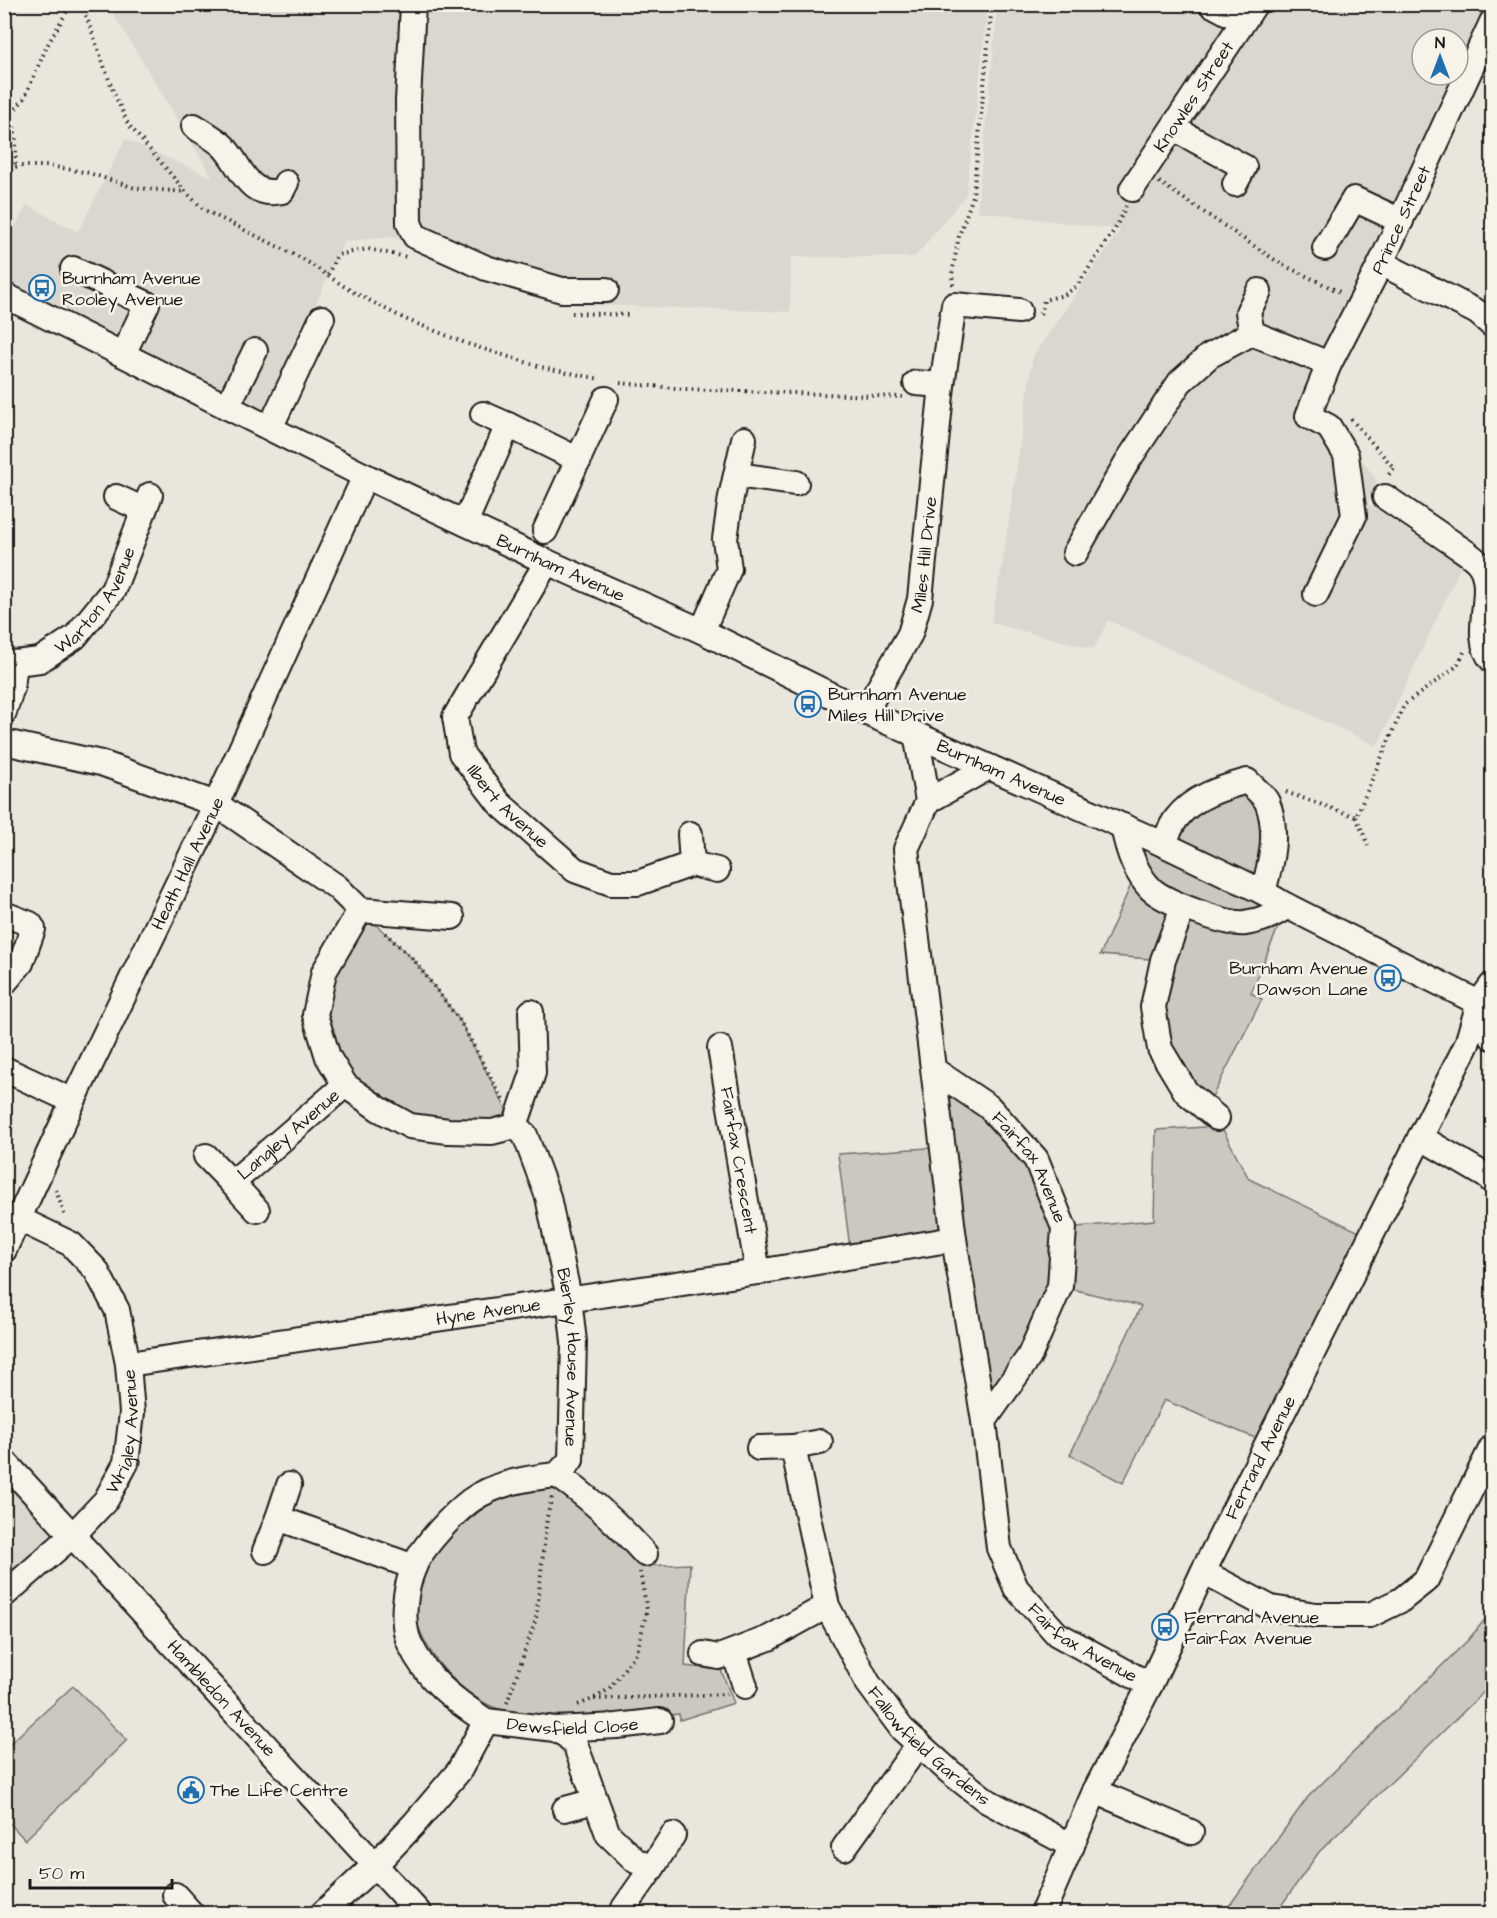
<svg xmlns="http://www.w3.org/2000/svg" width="1497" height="1918" viewBox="0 0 1497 1918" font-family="'Architects Daughter',sans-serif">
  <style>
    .built { fill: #dad7ce }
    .green { fill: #ccc8c0; stroke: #74726e; stroke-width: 1.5 }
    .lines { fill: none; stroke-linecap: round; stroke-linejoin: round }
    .minor-casing { stroke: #1c1c1c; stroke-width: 28 }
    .path { stroke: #1c1c1c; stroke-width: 4; stroke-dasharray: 1.5 4.5; stroke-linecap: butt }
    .minor { stroke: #f7f3e8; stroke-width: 24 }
    .labels { text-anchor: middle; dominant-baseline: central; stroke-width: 5; stroke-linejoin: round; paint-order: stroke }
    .street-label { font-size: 18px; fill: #1c1c1c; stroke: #f7f3e8 }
    .poi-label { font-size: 18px; fill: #1c1c1c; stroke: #f7f3e8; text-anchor: start }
  </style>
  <rect width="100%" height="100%" fill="#eae6dc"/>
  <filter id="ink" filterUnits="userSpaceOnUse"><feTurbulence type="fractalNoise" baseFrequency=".0167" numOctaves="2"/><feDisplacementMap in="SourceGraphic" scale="12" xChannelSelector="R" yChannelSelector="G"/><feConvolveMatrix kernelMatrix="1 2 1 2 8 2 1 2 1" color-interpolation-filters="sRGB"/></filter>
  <g filter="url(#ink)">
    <!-- built -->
    <path class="built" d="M108 5H988L966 195 915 257H791L790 312 569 304 392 237 344 241 261 424 5 295V245L27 205 78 232 125 139 213 178Z
      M998 5H1487L1458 66V39H1422V75H1454L1321 360 1327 406 1377 482 1368 504 1461 566 1377 746 1108 620 1094 649 991 623 1003 560 1033 356 1120 230 977 211Z
      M4 1461 73 1535 4 1595Z"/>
    <!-- green -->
    <path class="green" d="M1227 787 1266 800 1263 892 1287 906 1251 993 1262 999 1207 1107 1160 1049 1162 960 1100 955 1137 871 1125 841 1163 844Z
      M360 910 414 960 460 1021 515 1126H410L328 1057 324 972Z
      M934 1070 1036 1159 1065 1228 1154 1220 1156 1130 1221 1126 1249 1179 1370 1237 1267 1443 1164 1400 1123 1483 1070 1455 1141 1306 1060 1286 984 1421 954 1240 851 1256 838 1154 943 1147Z
      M544 1488 561 1491 625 1540 643 1566 690 1564 685 1666 721 1670 734 1703 680 1720 679 1714C636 1719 595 1718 552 1715 532 1714 512 1714 493 1707 470 1697 453 1681 438 1662 427 1647 418 1631 415 1613 410 1574 443 1541 470 1519 477 1514 484 1507 492 1502 508 1494 526 1490 544 1488Z
      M1492 1611V1684L1319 1852 1276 1913H1224L1308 1797 1468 1640Z
      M73 1686 127 1740 25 1840 5 1818V1748Z"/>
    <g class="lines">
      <defs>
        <g id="minor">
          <path d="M413 4 408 101 409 223 415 236 486 268 562 290H606"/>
          <path d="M1211 4 1243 21"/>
          <path d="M194 126C203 132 214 138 222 145 242 164 245 199 282 191L286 183"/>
          <path d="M1173 128 1244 167 1235 184"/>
          <path id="s1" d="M1132 189 1255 4"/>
          <path d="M1325 248 1354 199 1401 221"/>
          <path d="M1381 263 1477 312 1492 325"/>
          <path d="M73 269 147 304 123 354"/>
          <path id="s2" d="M4 295 365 476 547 562 702 631 865 712 1163 844 1263 892 1287 906 1479 1003"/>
          <path d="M1252 333 1248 312 1259 291"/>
          <path d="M916 383 942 385 954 305 1019 311"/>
          <path d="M227 407 255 351"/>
          <path d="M483 414 508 425"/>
          <path d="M270 428 322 318"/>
          <path d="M736 475 796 483"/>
          <path d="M116 497 144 510"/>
          <path d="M1385 497C1407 512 1429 527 1451 542 1460 549 1474 556 1480 565 1497 590 1470 635 1492 660"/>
          <path d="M465 523 508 425 579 460"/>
          <path d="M545 531 606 399"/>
          <path d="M1075 553 1127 462 1180 382 1209 356 1252 333 1329 364"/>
          <path id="s3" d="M547 562 455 717 461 753 499 803 575 870 611 883H638L692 864 690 834"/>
          <path id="s4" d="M1316 594 1354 516 1346 455 1329 427 1308 416 1329 364 1381 263 1492 22"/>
          <path d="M702 631 729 569 725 539 731 497 744 439"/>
          <path id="s5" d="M4 661 15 663 40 660 75 637 113 590 150 495"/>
          <path d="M4 712 12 687 15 663"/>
          <path id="s6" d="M865 712 910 634 920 599 942 385"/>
          <path id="s7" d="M916 734 928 801 906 849 954 1239 984 1421 999 1548 1016 1588 1057 1634 1150 1685"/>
          <path id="s8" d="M4 742 101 763 216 804 337 887 360 910 324 972 315 1015 328 1057 345 1085 379 1109 410 1126 448 1131 492 1132 515 1126 525 1135 548 1197 569 1298 574 1342 571 1460 557 1475C527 1478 495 1483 470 1501 453 1514 421 1548 414 1567 405 1588 400 1623 410 1644 426 1679 454 1700 486 1721L459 1771 414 1824 375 1865 322 1914"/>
          <path d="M928 801 989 767"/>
          <path d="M1123 826C1127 848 1134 872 1151 889 1165 902 1226 925 1245 923 1260 921 1275 915 1287 906"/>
          <path d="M1163 844C1167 836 1171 826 1176 819 1192 797 1222 788 1247 781 1253 787 1263 794 1267 802 1279 831 1271 863 1263 892"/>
          <path d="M692 864 717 870"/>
          <path d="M1183 907 1163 960 1153 1007 1160 1049 1186 1092 1217 1118"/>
          <path d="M360 910 452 917"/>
          <path d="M4 914 30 924 33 929 21 963 4 983"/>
          <path d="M1479 1003 1492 1037"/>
          <path id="s9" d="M720 1048 758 1272"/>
          <path d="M4 1069 73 1101"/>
          <path id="s10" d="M934 1070 989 1107 1036 1159 1064 1228 1060 1286 1029 1357 984 1421"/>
          <path d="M515 1126 533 1073 531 1012"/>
          <path d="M1420 1137 1488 1177 1492 1181"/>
          <path id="s11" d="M206 1156 232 1183 345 1085"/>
          <path d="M232 1183 257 1210"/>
          <path id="s12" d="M4 1250 73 1101 216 804 365 476"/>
          <path id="s13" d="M128 1364 758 1272 954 1239"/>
          <path d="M793 1447 820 1442"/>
          <path id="s14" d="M759 1448 793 1447 827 1606 868 1683 902 1729 950 1772 987 1801 1072 1846"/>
          <path id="s15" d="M4 1461 420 1914"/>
          <path d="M557 1475C589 1497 619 1525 645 1554"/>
          <path d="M289 1485 278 1518 414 1567"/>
          <path d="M265 1551 278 1518"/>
          <path d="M1203 1572 1271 1608 1316 1615H1370L1401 1600 1426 1580 1492 1447"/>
          <path id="s16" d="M4 1595 73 1535 106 1500 126 1463 132 1413 128 1364 117 1310 96 1270 71 1244 19 1219"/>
          <path d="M734 1652 745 1686"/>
          <path d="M703 1654 719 1657 769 1638 827 1606"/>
          <path id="s17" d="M486 1721 555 1729 617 1726 660 1721"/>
          <path d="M555 1729 567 1736 575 1744 608 1834 636 1861 652 1868 673 1835"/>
          <path d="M1095 1791 1191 1832"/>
          <path d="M565 1809 595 1801"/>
          <path d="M844 1848 919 1744"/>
          <path d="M175 1895 192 1914"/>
          <path d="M624 1908 652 1868"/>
          <path id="s18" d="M1042 1914 1095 1791 1150 1685 1203 1572 1467 1044 1479 1003 1492 985"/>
        </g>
      </defs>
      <!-- minor casing -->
      <use href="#minor" class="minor-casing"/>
      <!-- path -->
      <path class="path" d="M82 4 113 91 128 124 186 192 204 210 303 259 351 291 405 319 468 344 541 367 600 379
        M4 105C17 125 17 145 15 167
        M4 122 24 99 47 46 71 4
        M4 171 19 166H50L89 173 135 188 186 192
        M1159 182 1281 264 1342 293
        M328 275 337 255 368 249 407 257
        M953 285 952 274 959 236 973 196 992 4
        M572 313 632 315
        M1040 314 1042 310 1044 300 1064 295 1077 286 1115 229 1126 206
        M620 383 685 389 903 397
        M1351 419 1394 468 1386 478
        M1286 792 1356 817 1404 705 1457 666 1464 652
        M1356 817 1369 847
        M385 933 414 960 460 1021 503 1100
        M56 1190 65 1217
        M594 1699 727 1694
        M507 1703 536 1619 547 1517 552 1497
        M578 1705 593 1699 609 1689 637 1652 647 1610 640 1572"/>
      <!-- minor -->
      <use href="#minor" class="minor"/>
    </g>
  </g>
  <!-- icons -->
  <defs>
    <symbol id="bus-ring" viewBox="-11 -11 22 22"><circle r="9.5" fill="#f7f3e8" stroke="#1f6fb2" stroke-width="1.5"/><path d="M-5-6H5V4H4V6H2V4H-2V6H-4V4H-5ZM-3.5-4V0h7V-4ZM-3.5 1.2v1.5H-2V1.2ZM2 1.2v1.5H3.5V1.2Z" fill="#1f6fb2"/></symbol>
    <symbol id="civic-ring" viewBox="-11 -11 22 22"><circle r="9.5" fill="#f7f3e8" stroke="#1f6fb2" stroke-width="1.5"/><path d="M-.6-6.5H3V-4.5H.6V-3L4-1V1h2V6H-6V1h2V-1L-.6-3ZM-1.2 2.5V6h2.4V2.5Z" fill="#1f6fb2"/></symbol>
  </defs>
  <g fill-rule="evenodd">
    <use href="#bus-ring" x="27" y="273" width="30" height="30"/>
    <use href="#bus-ring" x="793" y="689" width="30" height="30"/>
    <use href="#bus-ring" x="1373" y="963" width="30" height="30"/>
    <use href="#bus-ring" x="1150" y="1612" width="30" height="30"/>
    <use href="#civic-ring" x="176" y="1775" width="30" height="30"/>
  </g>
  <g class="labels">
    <!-- street labels -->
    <g class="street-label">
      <text stroke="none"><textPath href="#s1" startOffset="111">Knowles Street</textPath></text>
      <text stroke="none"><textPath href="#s4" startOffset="422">Prince Street</textPath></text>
      <text stroke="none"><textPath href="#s6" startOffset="171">Miles Hill Drive</textPath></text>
      <text stroke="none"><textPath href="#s2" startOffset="620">Burnham Avenue</textPath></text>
      <text stroke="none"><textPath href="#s5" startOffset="120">Warton Avenue</textPath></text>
      <text stroke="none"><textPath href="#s2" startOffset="1106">Burnham Avenue</textPath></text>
      <text stroke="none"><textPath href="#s3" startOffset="288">Ilbert Avenue</textPath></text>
      <text stroke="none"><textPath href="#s12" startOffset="428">Heath Hall Avenue</textPath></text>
      <text stroke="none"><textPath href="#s11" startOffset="112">Langley Avenue</textPath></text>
      <text stroke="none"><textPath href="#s9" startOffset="114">Fairfax Crescent</textPath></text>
      <text stroke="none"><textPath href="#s10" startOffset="140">Fairfax Avenue</textPath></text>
      <text stroke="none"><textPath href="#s13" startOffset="364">Hyne Avenue</textPath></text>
      <text stroke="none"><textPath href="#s8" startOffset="1018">Bierley House Avenue</textPath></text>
      <text stroke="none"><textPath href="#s16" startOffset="212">Wrigley Avenue</textPath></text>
      <text stroke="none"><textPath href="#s18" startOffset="506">Ferrand Avenue</textPath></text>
      <text stroke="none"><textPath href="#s7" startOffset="957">Fairfax Avenue</textPath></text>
      <text stroke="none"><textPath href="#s15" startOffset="322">Hambledon Avenue</textPath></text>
      <text stroke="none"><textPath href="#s17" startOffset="87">Dewsfield Close</textPath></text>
      <text stroke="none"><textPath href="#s14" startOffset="372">Fallowfield Gardens</textPath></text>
    </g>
    <!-- poi labels -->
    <g class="poi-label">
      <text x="62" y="278">Burnham Avenue<tspan x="62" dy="21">Rooley Avenue</tspan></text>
      <text x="828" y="694">Burnham Avenue<tspan x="828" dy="21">Miles Hill Drive</tspan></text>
      <text x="1368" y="968" text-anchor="end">Burnham Avenue<tspan x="1368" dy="21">Dawson Lane</tspan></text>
      <text x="1184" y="1617">Ferrand Avenue<tspan x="1184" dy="21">Fairfax Avenue</tspan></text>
      <text x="210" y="1790">The Life Centre</text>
    </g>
  </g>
  <!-- margin -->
  <rect width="1497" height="1918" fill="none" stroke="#f7f3e8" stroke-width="24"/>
  <rect x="12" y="12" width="1473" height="1894" fill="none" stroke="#1c1c1c" stroke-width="2" filter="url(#ink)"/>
  <!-- north arrow -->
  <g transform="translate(1440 57)"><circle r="28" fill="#f7f3e8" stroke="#9f9d96" stroke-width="1.5"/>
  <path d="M0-4.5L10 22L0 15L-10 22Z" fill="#1f6fb2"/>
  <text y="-9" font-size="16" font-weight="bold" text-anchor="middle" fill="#1c1c1c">N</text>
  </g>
  <!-- scale -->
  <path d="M30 1879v9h142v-9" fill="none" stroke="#1c1c1c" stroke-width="3"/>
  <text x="39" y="1879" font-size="18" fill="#1c1c1c" stroke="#f7f3e8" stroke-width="4.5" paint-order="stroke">50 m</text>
</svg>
